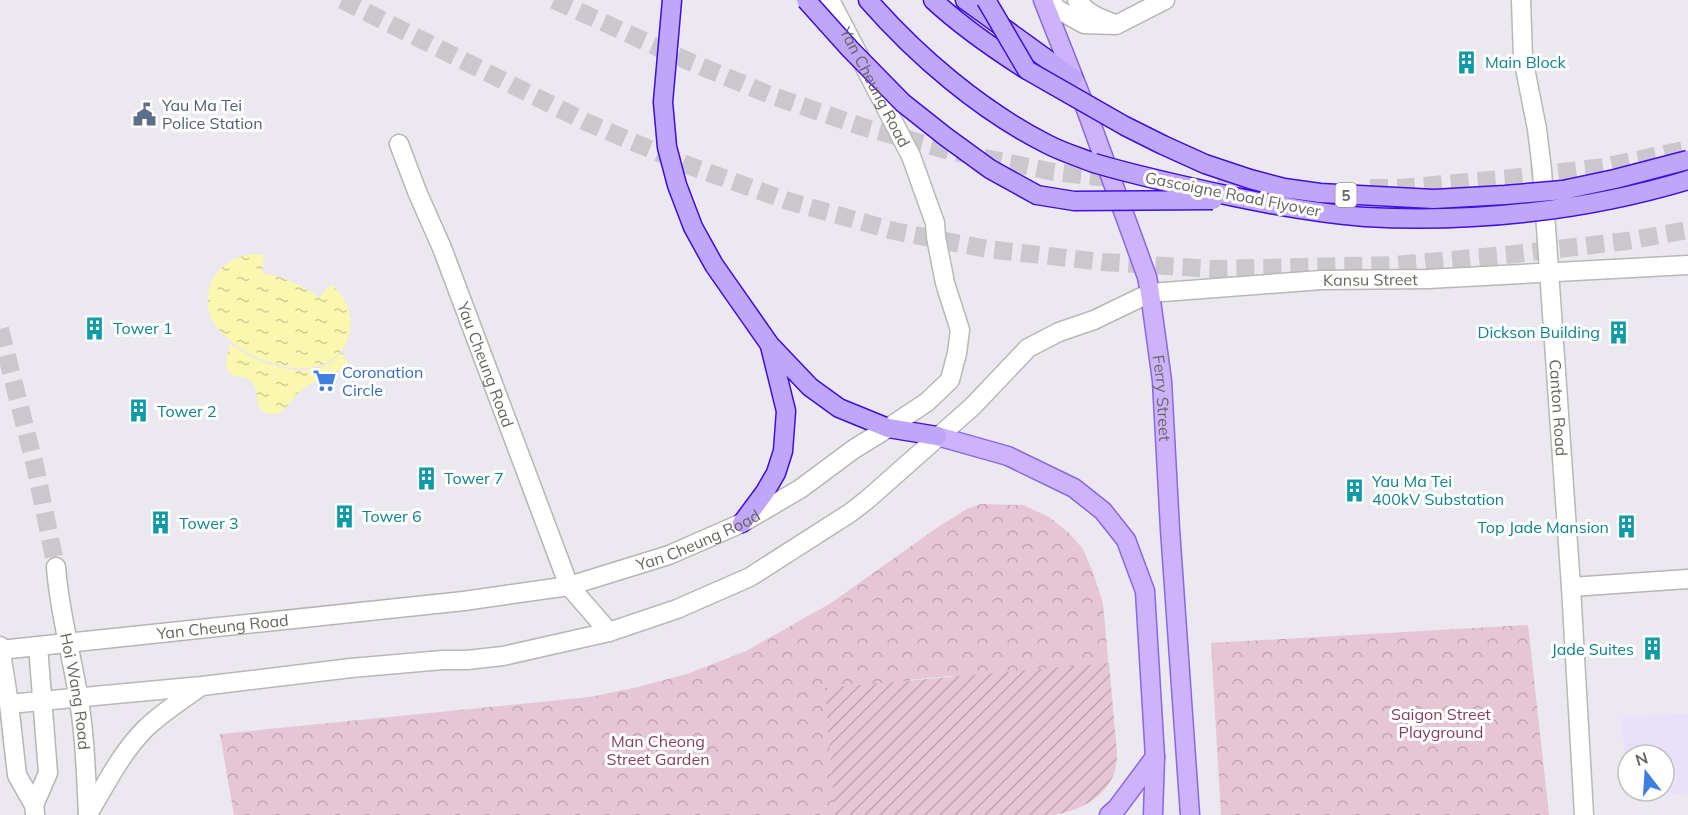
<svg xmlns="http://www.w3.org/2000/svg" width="1688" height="815" viewBox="0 0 1688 815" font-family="Mulish,sans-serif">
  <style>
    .commercial { fill: #e9e1fc; fill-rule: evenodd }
    .forest { fill: url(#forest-crowns) }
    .garden { fill: url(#garden-furrows) }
    .water { fill: url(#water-ripples) }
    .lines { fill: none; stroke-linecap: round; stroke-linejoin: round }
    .tertiary-tunnel { stroke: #cac8cc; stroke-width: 18; stroke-dasharray: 18 9; stroke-linecap: butt }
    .trunk-tunnel { stroke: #cac8cc; stroke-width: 18; stroke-dasharray: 18 9; stroke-linecap: butt }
    .minor-casing { stroke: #b6b6b0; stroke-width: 21 }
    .tertiary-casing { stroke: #b6b6b0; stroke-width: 21 }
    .secondary-casing { stroke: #b8b9b2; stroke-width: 21 }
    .primary-casing { stroke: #8767ea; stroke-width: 21 }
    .trunk-casing { stroke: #3c0eeb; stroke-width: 21 }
    .minor { stroke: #fff; stroke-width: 18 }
    .tertiary { stroke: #fff; stroke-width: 18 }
    .secondary { stroke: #fff; stroke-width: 18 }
    .primary { stroke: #cdb3fb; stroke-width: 18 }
    .trunk { stroke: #c0a6f9; stroke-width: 18 }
    .trunk-bridge-casing { stroke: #3c0eeb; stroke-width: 21; stroke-linecap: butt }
    .trunk-bridge { stroke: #c0a6f9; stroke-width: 18 }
    .labels { text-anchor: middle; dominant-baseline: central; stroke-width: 6; stroke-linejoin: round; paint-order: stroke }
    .shield { fill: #fff; stroke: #95958f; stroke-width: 1.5 }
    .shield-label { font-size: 15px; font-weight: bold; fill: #67675f }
    .culture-label { font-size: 16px; fill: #0d838f; stroke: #fff; text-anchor: start }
    .street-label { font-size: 16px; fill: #67675f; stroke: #fff }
    .service-label { font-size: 16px; fill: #4e5e75; stroke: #fff; text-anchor: start }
    .shop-label { font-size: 16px; fill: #366cbe; stroke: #fff; text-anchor: start }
    .park-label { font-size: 16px; fill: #893d5d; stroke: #fff }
  </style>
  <defs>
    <pattern id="forest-crowns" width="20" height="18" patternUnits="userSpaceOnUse" patternTransform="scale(1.5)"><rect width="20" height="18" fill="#e6c6d5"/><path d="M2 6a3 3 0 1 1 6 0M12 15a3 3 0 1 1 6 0" fill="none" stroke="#bea5b0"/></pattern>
    <pattern id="garden-furrows" width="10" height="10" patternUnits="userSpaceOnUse" patternTransform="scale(1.5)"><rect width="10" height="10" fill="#e6c6d5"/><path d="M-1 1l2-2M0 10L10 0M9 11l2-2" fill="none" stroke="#bea5b0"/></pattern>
    <pattern id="water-ripples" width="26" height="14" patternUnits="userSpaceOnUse" patternTransform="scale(1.5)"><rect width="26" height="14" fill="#faf7ae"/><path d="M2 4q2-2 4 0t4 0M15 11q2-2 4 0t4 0" fill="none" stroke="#cecc91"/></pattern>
  </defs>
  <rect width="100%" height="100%" fill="#ebe8f0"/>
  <!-- commercial -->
  <path class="commercial" d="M1688 714V793L1626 796 1622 717ZM1628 755H1664V791H1628Z"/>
  <!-- forest -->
  <path class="forest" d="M981 504 1023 505 1049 517 1069 533 1083 549 1094 575 1103 604 1117 755C1113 796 1088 805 1053 815L952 676 909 680 830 746 835 815H234L220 734 590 697 638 687 687 674 746 651 831 603 938 527 967 509Z
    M1528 625 1549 815H1221L1211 643Z"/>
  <!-- garden -->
  <path class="garden" d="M1109 663 1117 755C1116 763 1116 772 1112 778 1101 800 1076 812 1053 815H835L825 688Z"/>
  <!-- water -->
  <path class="water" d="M251 254 264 255 262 273C284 277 301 284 319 298L331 284C347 299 355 316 348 338 327 396 232 359 211 318 207 308 207 297 210 286 216 267 233 258 251 254Z
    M231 344C257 363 302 382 332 362 335 359 339 355 342 352L348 364 353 369C332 373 314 379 298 393 292 399 286 410 278 413 274 415 269 414 265 412 252 404 262 388 249 380 245 377 241 377 236 376 220 371 228 355 231 344Z"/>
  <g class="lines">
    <!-- tertiary-tunnel -->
    <path class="tertiary-tunnel" d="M0 329 35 466 56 567"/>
    <!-- trunk-tunnel -->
    <path class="trunk-tunnel" d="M342 0 586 122 690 166 788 201 894 231 987 249 1103 262 1212 269 1395 265 1506 255 1627 241 1688 230
      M554 0 688 61 770 95 863 127 950 151 1054 172 1124 180
      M1217 187 1276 189
      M1370 188H1400L1512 178 1604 167 1688 149"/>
    <defs>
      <g id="minor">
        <path d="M1077 0C1087 14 1099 18 1115 24"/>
        <path id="s1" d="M399 144 418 194 442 248 569 586"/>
        <path d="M1571 587 1688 579"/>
        <path d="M0 650 38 646"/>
      </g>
      <g id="tertiary">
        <path d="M1049 0 1057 9 1084 24 1116 25 1165 0"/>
        <path id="s2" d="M56 567C59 610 71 652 78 695 85 734 86 775 88 815"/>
        <path d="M9 704 17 775 34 805 35 814"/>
        <path id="s3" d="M34 805 48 773 38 646 464 601 569 586 669 555 742 523 800 489 854 449 888 428"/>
      </g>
      <g id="secondary">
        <path id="s4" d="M830 0 911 156 935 223 936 237 945 283 960 330 957 353 950 380 927 402 888 428"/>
        <path id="s5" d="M1521 0 1523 58 1537 129 1542 170 1571 587 1584 815"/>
        <path d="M569 586 609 632"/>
        <path id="s6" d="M0 646 9 704 202 686 351 668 443 660H467L503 656 609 632 677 609 750 577 850 513 868 499 973 406 1028 348 1059 332 1094 320 1150 293 1321 280 1428 279 1688 265"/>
        <path d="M88 814C105 786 121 753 145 729 161 713 182 700 200 687"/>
      </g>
      <g id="primary">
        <path id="s7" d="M1043 0 1084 104 1134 241 1147 277 1150 293 1162 381 1170 529 1190 815"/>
        <path d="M937 436 1008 456 1074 488 1103 511 1126 540 1145 591 1155 757 1153 815"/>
        <path d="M1109 815 1117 808 1155 757"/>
      </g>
      <path id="trunk" d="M672 0 663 102 667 147 677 185 693 227 714 265 770 345 810 387 839 408 888 428 937 436
        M868 0C917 56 980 110 1047 144 1062 152 1079 157 1094 163
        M933 0C962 27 994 49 1027 70
        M965 0 1073 78
        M742 523 765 492 776 473 783 451 786 411 770 346"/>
    </defs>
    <!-- minor casing -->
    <use href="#minor" class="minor-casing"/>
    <!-- tertiary casing -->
    <use href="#tertiary" class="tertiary-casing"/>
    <!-- secondary casing -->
    <use href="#secondary" class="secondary-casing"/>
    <!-- primary casing -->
    <use href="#primary" class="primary-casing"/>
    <!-- trunk casing -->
    <use href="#trunk" class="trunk-casing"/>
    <!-- minor -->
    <use href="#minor" class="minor"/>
    <!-- tertiary -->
    <use href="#tertiary" class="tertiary"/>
    <!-- secondary -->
    <use href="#secondary" class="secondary"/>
    <!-- primary -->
    <use href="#primary" class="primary"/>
    <!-- trunk -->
    <use href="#trunk" class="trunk"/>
    <defs>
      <path id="trunk-bridge" d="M806 0 850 49 903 103 946 137 990 169 1037 195 1074 201 1213 200
        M986 0 1027 70 1125 126 1163 145 1205 164 1250 179 1284 188 1320 193 1434 199 1505 195 1563 190 1615 179 1688 160
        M1094 163C1141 177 1188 187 1235 197 1278 206 1321 214 1365 217 1473 223 1585 211 1688 180"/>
    </defs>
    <!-- trunk-bridge casing -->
    <use href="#trunk-bridge" class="trunk-bridge-casing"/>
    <!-- trunk-bridge -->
    <use href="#trunk-bridge" class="trunk-bridge"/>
  </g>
  <!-- icons -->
  <defs>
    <symbol id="building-bare" viewBox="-9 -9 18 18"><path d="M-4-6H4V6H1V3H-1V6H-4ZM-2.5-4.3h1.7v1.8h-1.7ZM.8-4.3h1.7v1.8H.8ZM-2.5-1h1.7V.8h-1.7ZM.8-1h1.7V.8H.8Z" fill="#0f9aa8" stroke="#fff" stroke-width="2.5" paint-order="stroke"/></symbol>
    <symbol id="civic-bare" viewBox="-9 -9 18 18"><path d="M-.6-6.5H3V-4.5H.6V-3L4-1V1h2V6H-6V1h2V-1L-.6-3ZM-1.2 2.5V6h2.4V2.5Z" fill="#5c6f8a" stroke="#fff" stroke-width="2.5" paint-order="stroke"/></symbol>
    <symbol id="supermarket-bare" viewBox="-9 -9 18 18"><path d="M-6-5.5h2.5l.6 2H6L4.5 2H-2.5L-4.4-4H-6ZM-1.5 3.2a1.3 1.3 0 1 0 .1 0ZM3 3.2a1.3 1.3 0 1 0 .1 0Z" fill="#3f7fe0" stroke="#fff" stroke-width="2.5" paint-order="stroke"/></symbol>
  </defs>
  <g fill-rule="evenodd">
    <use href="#building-bare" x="1450" y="46" width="33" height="33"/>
    <use href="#civic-bare" x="128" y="98" width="33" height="33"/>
    <use href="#building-bare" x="78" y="312" width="33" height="33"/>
    <use href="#building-bare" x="1602" y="316" width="33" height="33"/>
    <use href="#supermarket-bare" x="308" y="364" width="33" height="33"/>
    <use href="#building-bare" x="122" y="394" width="33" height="33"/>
    <use href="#building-bare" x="410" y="462" width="33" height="33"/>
    <use href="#building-bare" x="1338" y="474" width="33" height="33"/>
    <use href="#building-bare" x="328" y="500" width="33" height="33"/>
    <use href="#building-bare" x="144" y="506" width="33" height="33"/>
    <use href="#building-bare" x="1610" y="510" width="33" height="33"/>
    <use href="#building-bare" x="1636" y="632" width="33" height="33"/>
  </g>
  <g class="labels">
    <!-- shield labels -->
    <rect class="shield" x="1335.5" y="183" width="21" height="24" rx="4.5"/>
    <g class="shield-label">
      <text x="1346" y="195">5</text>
    </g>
    <!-- culture labels -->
    <g class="culture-label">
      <text x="1485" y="62">Main Block</text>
      <text x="113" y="328">Tower 1</text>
      <text x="1600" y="332" text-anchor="end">Dickson Building</text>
      <text x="157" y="411">Tower 2</text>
      <text x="444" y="478">Tower 7</text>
      <text x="1372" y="481">Yau Ma Tei<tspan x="1372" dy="18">400kV Substation</tspan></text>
      <text x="362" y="516">Tower 6</text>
      <text x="179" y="523">Tower 3</text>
      <text x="1609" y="527" text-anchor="end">Top Jade Mansion</text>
      <text x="1634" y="649" text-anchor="end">Jade Suites</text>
    </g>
    <!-- street labels -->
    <g class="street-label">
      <text stroke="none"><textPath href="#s4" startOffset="98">Yan Cheung Road</textPath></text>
      <text transform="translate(1233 194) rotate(11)">Gascoigne Road Flyover</text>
      <text stroke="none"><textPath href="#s6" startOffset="1532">Kansu Street</textPath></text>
      <text stroke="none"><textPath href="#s1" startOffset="237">Yau Cheung Road</textPath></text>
      <text stroke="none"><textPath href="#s7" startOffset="418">Ferry Street</textPath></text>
      <text stroke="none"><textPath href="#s5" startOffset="410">Canton Road</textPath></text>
      <text stroke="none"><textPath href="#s3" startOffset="834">Yan Cheung Road</textPath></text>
      <text stroke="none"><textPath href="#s3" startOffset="348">Yan Cheung Road</textPath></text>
      <text stroke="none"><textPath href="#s2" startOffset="126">Hoi Wang Road</textPath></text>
    </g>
    <!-- service labels -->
    <g class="service-label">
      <text x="162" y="105">Yau Ma Tei<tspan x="162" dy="18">Police Station</tspan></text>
    </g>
    <!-- shop labels -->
    <g class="shop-label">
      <text x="342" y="372">Coronation<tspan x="342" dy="18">Circle</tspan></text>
    </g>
    <!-- park labels -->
    <g class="park-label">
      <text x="1441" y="714">Saigon Street<tspan x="1441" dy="18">Playground</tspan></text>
      <text x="658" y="741">Man Cheong<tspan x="658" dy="18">Street Garden</tspan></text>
    </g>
  </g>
  <!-- north arrow -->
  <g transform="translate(1646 773) rotate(343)"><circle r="28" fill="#ffffff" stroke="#c2c2bf" stroke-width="1.5"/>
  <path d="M0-4.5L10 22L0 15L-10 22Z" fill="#3e7fe0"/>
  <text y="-9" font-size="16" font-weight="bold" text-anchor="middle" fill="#67675f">N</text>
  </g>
</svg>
